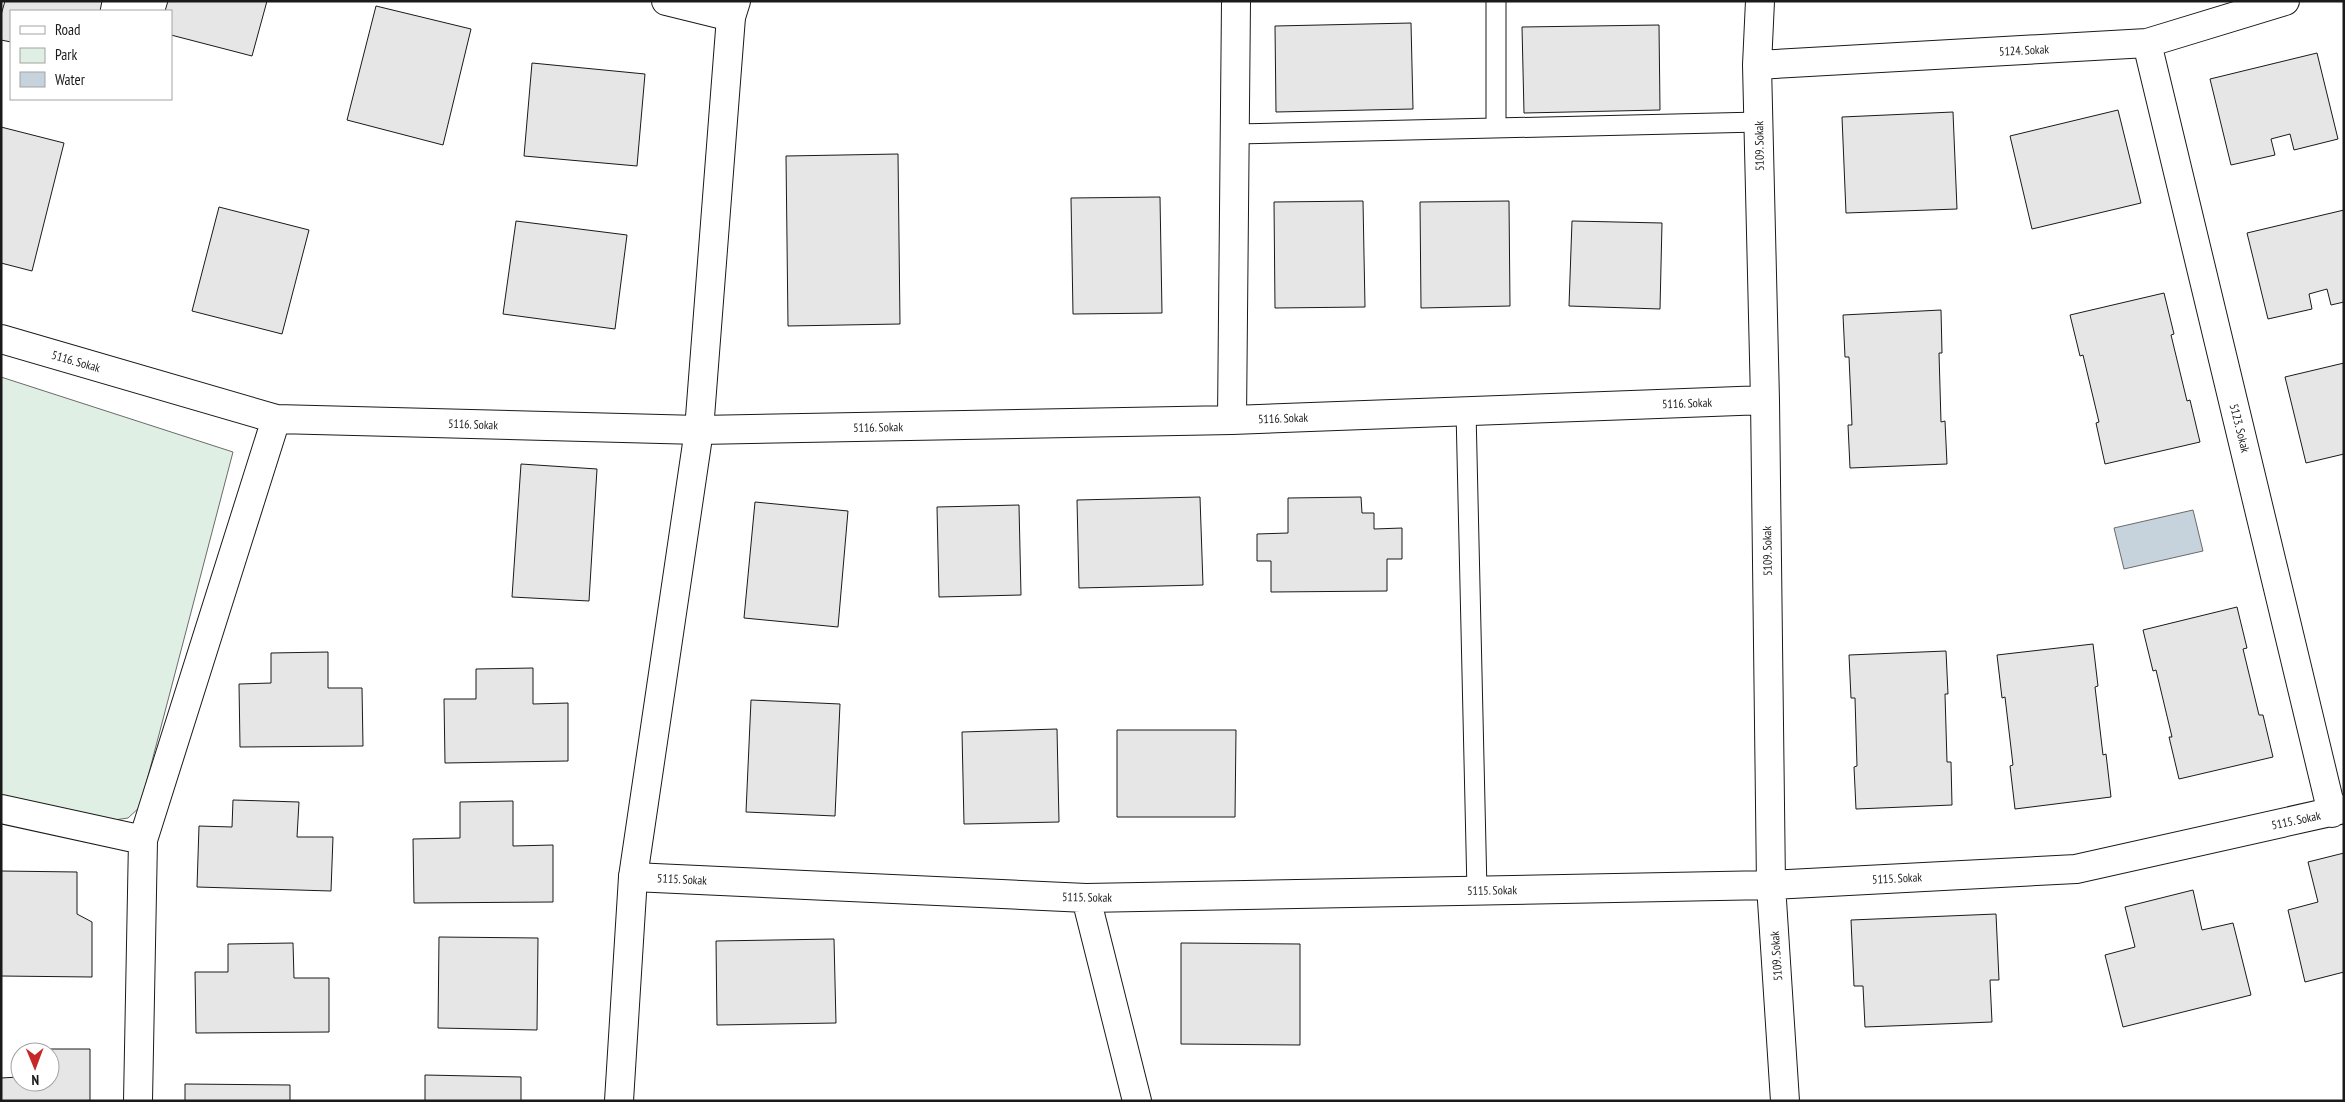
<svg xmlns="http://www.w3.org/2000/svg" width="2345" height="1102" viewBox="0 0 2345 1102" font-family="'PT Sans Narrow',sans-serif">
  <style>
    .green { fill: #e0efe3; stroke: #6a6a6a }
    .water { fill: #c6d2dc; stroke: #6a6a6a }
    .building { fill: #e6e6e6; stroke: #1a1a1a; fill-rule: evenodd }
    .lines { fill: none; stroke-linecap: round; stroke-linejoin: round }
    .service-casing { stroke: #1a1a1a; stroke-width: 21 }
    .minor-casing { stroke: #1a1a1a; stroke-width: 30 }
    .tertiary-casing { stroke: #1a1a1a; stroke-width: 30 }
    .service { stroke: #fff; stroke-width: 19 }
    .minor { stroke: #fff; stroke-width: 28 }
    .tertiary { stroke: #fff; stroke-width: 28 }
    .labels { text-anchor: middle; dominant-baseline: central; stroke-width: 4; stroke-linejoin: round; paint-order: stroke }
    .street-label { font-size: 12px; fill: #1a1a1a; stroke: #fff }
  </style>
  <rect width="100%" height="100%" fill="#fff"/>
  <!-- green -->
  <path class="green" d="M1 377 233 452 140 807 128 818 114 820 1 796Z"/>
  <!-- water -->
  <path class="water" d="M2193 510 2203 551 2124 569 2114 528Z"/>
  <!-- building -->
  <path class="building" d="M5 1H102L100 11H11V42L1 40V15Z
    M168 1H267L252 56 171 35V11H165Z
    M376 6 471 29 443 145 347 120Z
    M1411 23 1413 109 1276 112 1275 26Z
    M1659 25 1660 110 1524 113 1522 27Z
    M2317 53 2338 139 2294 150 2290 134 2271 139 2275 155 2231 165 2210 79Z
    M532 63 645 74 637 166 524 156Z
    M2118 110 2141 203 2032 229 2010 136Z
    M1953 112 1957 209 1846 213 1842 117Z
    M1 127 64 143 32 271 1 263Z
    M898 154 900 324 788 326 786 156Z
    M1160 197 1162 313 1073 314 1071 198Z
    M1363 201 1365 307 1275 308 1274 202Z
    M1509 201 1510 306 1421 308 1420 202Z
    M219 207 309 230 282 334 192 311Z
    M2344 210V302L2331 305 2327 289 2309 294 2312 309 2268 319 2247 233Z
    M516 221 627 235 615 329 503 314Z
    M1572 221 1662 223 1660 309 1569 306Z
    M2164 293 2174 334 2171 335 2187 401 2190 400 2200 442 2105 464 2096 423 2099 422 2083 355 2080 356 2070 315Z
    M1941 310 1942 353H1939L1941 422 1945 421 1947 464 1850 468 1848 425H1852L1849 357H1845L1843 315Z
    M2344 363V454L2306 463 2285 377Z
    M521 464 597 469 589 601 512 597Z
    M1200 497 1203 585 1079 588 1077 500Z
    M1361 497 1362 513H1374V529L1402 528V559H1387V591L1271 592V561H1257V534L1288 533V498Z
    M755 502 848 511 838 627 744 618Z
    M1019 505 1021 595 939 597 937 507Z
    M2237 607 2247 648 2243 649 2259 715H2263L2273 757 2179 779 2169 737H2172L2156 670 2153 671 2143 630Z
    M2093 644 2098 686 2095 687 2103 755 2106 754 2111 797 2015 809 2010 766 2013 765 2005 697 2002 698 1997 655Z
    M1946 651 1948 694H1945L1947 762H1951L1952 805 1856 809 1854 767 1857 766 1855 698H1851L1849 655Z
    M328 652V688H362L363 746 240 747 239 684 271 683V653Z
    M533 668V704L568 703V761L445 763 444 699H476V669Z
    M751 700 840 704 835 816 746 812Z
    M1057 729 1059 822 964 824 962 732Z
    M1117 730H1236L1235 817H1117Z
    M233 800 299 802 297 837H333L331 891 197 887 199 826 232 827Z
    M513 801V846L553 845V902L414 903 413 839 460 838V802Z
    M2344 853V972L2305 982 2288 910 2318 902 2308 862Z
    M1 871 77 872V914L92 922V977L1 976Z
    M2193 890 2202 930 2233 923 2251 995 2123 1027 2105 955 2135 947 2125 907Z
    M1996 914 1999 980H1990L1992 1022 1865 1027 1863 986H1854L1851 920Z
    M439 937 538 938 537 1030 438 1028Z
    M834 939 836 1023 717 1025 716 941Z
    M293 943 294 978H329V1032L196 1033 195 972H228V944Z
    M1181 943 1300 944V1045L1181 1044Z
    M19 1049H90V1101H1V1078L19 1077ZM20 1052H50V1082H20Z
    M425 1075 521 1077V1101H425Z
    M185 1084 290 1085V1101H185Z"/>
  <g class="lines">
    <defs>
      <path id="service" d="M1496 1V128
        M1235 134 1759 122
        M1466 411 1477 891"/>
      <path id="minor" d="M666 1 731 17
        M1760 1 1757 65 1765 400 1771 885 1785 1101
        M2147 43 2332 813
        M1757 65 2147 43 2285 1
        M1 339 276 419 699 430 1232 420 1765 400
        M1232 420 1236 1
        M1 809 143 840
        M633 877 1086 898 1771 885 2076 869 2344 809
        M1086 898 1137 1101
        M138 1101 143 840 276 419"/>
      <path id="tertiary" d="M619 1101 633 877 699 430 731 17 736 1"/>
    </defs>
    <!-- service casing -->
    <use href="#service" class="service-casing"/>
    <!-- minor casing -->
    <use href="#minor" class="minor-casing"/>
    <!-- tertiary casing -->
    <use href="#tertiary" class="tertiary-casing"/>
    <!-- service -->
    <use href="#service" class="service"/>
    <!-- minor -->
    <use href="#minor" class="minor"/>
    <!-- tertiary -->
    <use href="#tertiary" class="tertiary"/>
  </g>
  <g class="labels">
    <!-- street labels -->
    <g class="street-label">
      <text transform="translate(2024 50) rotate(-3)">5124. Sokak</text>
      <text transform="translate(1759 146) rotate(-91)">5109. Sokak</text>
      <text transform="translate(76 361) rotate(16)">5116. Sokak</text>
      <text transform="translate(1687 403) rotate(-2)">5116. Sokak</text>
      <text transform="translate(1283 418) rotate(-2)">5116. Sokak</text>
      <text transform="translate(473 424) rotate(2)">5116. Sokak</text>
      <text transform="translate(878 427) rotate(-1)">5116. Sokak</text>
      <text transform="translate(2240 428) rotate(76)">5123. Sokak</text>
      <text transform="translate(1767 551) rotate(-91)">5109. Sokak</text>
      <text transform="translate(2296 820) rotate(-12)">5115. Sokak</text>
      <text transform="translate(1897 878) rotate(-3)">5115. Sokak</text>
      <text transform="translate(682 879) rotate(3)">5115. Sokak</text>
      <text transform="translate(1492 890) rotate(-1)">5115. Sokak</text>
      <text transform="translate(1087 897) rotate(1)">5115. Sokak</text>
      <text transform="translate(1776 956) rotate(-94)">5109. Sokak</text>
    </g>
  </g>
  <!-- border -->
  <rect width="2345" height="1102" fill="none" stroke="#1a1a1a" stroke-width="5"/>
  <!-- legend -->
  <rect x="10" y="10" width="162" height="90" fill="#ffffff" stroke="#a3a3a3"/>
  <rect x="20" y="26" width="25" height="8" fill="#ffffff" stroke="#a3a3a3"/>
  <text x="55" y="35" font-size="15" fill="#1a1a1a">Road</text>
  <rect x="20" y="48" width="25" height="15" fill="#e0efe3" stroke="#a3a3a3"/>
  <text x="55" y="60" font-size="15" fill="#1a1a1a">Park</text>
  <rect x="20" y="72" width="25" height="15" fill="#c6d2dc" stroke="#a3a3a3"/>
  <text x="55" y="85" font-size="15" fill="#1a1a1a">Water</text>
  <!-- north arrow -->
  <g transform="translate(35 1067) rotate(179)"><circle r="24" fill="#ffffff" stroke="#a3a3a3"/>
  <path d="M0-4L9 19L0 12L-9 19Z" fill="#c62828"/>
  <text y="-8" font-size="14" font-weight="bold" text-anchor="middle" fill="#1a1a1a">N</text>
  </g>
</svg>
